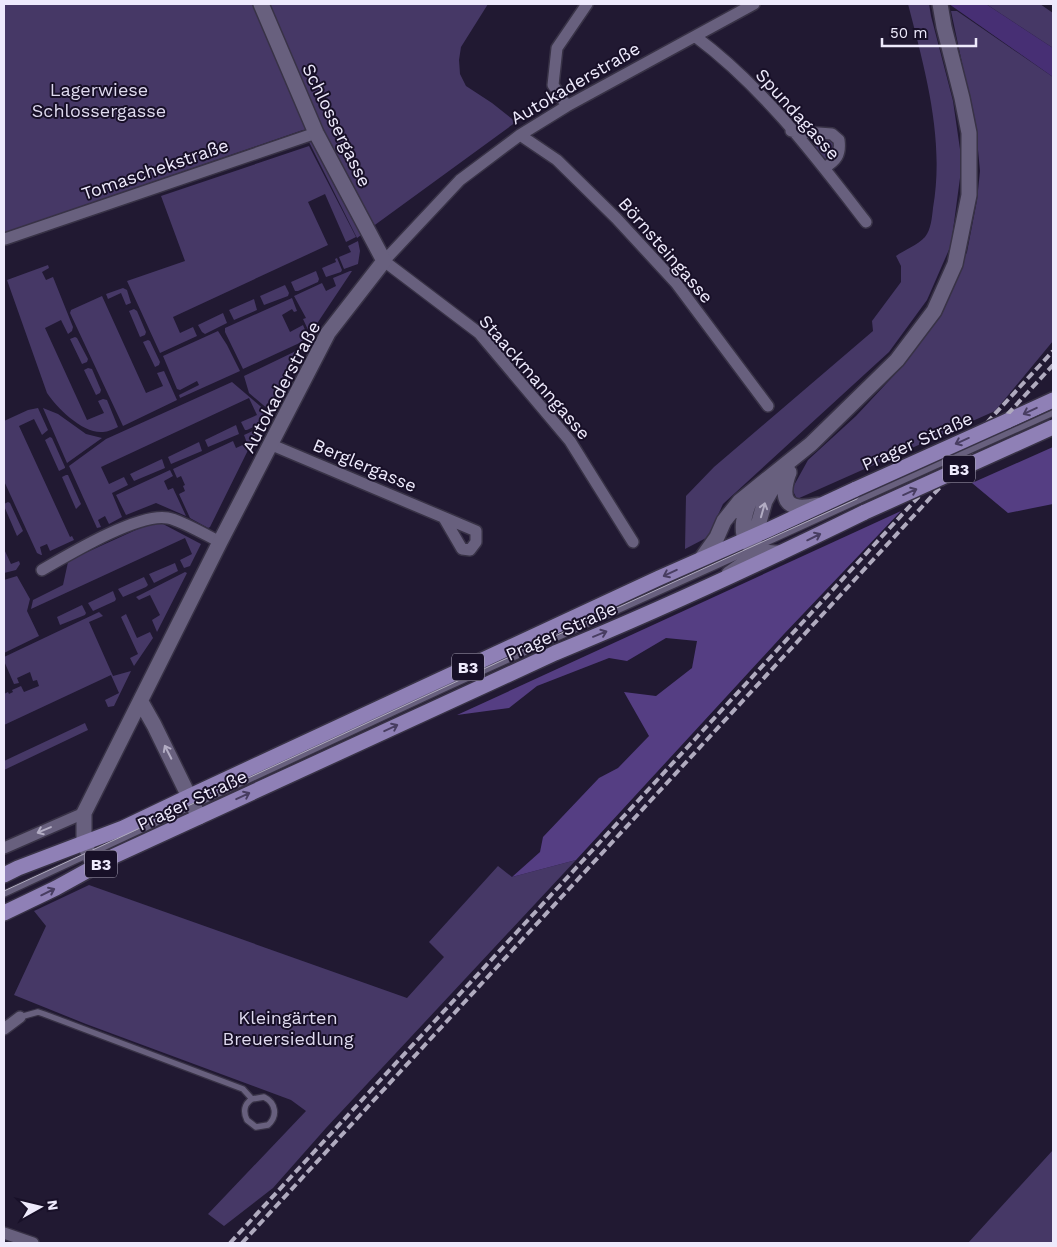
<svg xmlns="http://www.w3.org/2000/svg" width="1057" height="1247" viewBox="0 0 1057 1247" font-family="'Work Sans',sans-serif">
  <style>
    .green { fill: #463866 }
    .forest { fill: #553e83 }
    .water { fill: #472f74 }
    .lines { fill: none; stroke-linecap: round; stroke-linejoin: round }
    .service-casing { stroke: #383246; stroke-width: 8 }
    .minor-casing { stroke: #383246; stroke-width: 14 }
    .tertiary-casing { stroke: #383246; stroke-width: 18 }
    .secondary-casing { stroke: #383246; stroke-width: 18 }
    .primary-casing { stroke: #383246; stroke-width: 18 }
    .service { stroke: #68607e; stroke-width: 5.5 }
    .minor { stroke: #68607e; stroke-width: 11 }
    .tertiary { stroke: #68607e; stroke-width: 15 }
    .secondary { stroke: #68607e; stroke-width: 15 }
    .primary { stroke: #8f80b6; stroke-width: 15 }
    .tram { stroke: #b0abbf; stroke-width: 1 }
    .rail { stroke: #b0abbf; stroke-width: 4; stroke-dasharray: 8 4; stroke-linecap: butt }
    .service-bridge-casing { stroke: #383246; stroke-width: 8; stroke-linecap: butt }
    .primary-bridge-casing { stroke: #383246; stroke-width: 18; stroke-linecap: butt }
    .service-bridge { stroke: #68607e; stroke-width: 5.5 }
    .primary-bridge { stroke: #8f80b6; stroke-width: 15 }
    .oneway { stroke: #483d61 }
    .oneway2 { stroke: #b2acc3 }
    .labels { text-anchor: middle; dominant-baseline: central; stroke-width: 4; stroke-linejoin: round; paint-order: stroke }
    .shield { fill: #181028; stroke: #aea9bc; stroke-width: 1 }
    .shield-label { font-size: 16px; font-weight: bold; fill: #eeeafc }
    .street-label { font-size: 18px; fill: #eeeafc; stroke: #181028 }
    .park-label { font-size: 18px; fill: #dfdaef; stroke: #181028 }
  </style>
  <rect width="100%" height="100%" fill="#211932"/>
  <!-- green -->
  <path class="green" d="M4 4H488L461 47 459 60 460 74 466 86 492 103 516 122 357 238 303 130 4 233Z
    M908 4H929L931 16 953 101 962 163 951 245 927 300 889 352 723 504 708 537 685 549 686 496 714 467 873 331 872 321 901 282V266L896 256C904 250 918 245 925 237 931 230 932 217 933 208 945 139 925 70 908 4Z
    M986 4H1040L1053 13V48Z
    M951 11H957L1053 77V341L995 411 797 499 792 489 808 460 856 416 898 371 938 318 967 252 977 200 980 171 976 129Z
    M813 148a11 11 0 1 1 22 0a11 11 0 1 1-22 0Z
    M309 146 356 237 346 242 325 194 308 202 328 245 173 317 180 333 193 327 197 336 160 353 127 281 185 261 161 196Z
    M358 241 360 251 358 264 344 269 339 257 351 252 348 246Z
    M337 258 342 270 341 272 326 277 322 268 336 262 335 259Z
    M48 265 49 268 42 272 46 280 53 277 73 327 72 331 68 334 61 320 45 328 87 420 104 413 98 401 103 399 107 400 118 427C113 429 108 432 103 432 83 434 57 408 47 393L7 280Z
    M316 271 319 279 318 282 298 291H295L291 282Z
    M350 271H352L310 334 303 319 306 318 294 296 322 283 326 291 336 286 333 278Z
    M285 285 289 293 288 296 264 305 260 296Z
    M123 288 127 290 131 303 126 305 121 293 108 299 106 294Z
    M102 296 146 393 163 386 157 373 164 371 177 400 123 426 70 313 71 310Z
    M292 298 297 311 294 312 292 309 282 315 290 332 303 325 308 337 306 340 243 369 225 332V328Z
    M254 299 257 310 234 320 229 310Z
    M134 309 137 311 146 332 145 335 140 337 129 311Z
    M223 313 227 323 205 334 202 332 198 325Z
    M218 331 227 345 240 371 180 398 179 395 199 385 197 381 180 390 177 389 163 356Z
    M75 337 77 338 88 359 87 362 82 364 70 339Z
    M148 340 150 341 160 362 159 365 155 367 143 342Z
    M298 350 300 351 269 410 249 393 244 376Z
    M88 368 92 369 101 390 100 393 96 395 84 370Z
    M232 382 267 412 262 423 247 430H245L241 422 257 415 249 398 101 467 109 484 124 477 128 485 112 493 122 517 109 524 105 516 98 520 101 527 97 528 69 466 106 439Z
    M38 408 48 430 42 435 34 419 19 426 70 537 72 536 74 540 50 551 47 544 40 547 42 555H41L37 553 4 481V421L28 410Z
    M43 408 58 414 86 434 102 438 67 463Z
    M236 425 239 434 208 447 205 440Z
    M257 429 258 430 210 527 208 528 190 518 179 494 185 491 183 486 185 485 181 476 177 478 173 469 233 441 236 448 247 443 244 435Z
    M50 437 52 438 65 467V468L59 471 45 440Z
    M199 442 202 451 171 464 168 457Z
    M162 459 165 468 134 481 130 474Z
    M170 470 173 476 164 481 168 490 173 488 186 516 156 503 126 515 116 495Z
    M66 475H68L81 504 76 509 62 477Z
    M8 502 10 503 23 531 17 536 4 506V504Z
    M149 524H163L201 544 190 566 184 568 180 560 192 554 185 538 31 609 33 600 63 585 68 562 72 559Z
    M4 549 11 564 19 561 20 564 16 570 4 573Z
    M175 563 178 571 154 583 149 574Z
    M185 572 187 573 157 632 152 620 160 615 150 595 139 600 136 597Z
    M17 576 30 599 27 611 39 636 4 653V580Z
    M144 577 148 585 146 587 123 597 118 589Z
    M113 591 116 599 115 601 93 611 88 603Z
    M82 605 86 613 85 615 60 625 57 617Z
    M99 612 103 616 89 622 113 676 131 671 114 706 108 707 105 700 119 693 111 675 4 725V694L8 692 9 694 13 692 12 690 21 686 24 692 39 686 37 680 33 681 30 672 17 678 19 683 14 684 4 661V657Z
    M126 614 137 638 150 632 153 638 134 666 130 658 138 654 121 617Z
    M85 723 88 730 4 770V761Z
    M576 860 326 1128 273 1188 224 1226 208 1214 306 1111 291 1100 86 1024 14 995 46 926 34 911 89 885 407 998 444 957 429 942 498 866 512 877Z
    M1053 1150V1243H968Z"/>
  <!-- forest -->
  <path class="forest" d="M1053 447V504L1008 513 972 483Z
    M901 511 784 634 576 860 512 877 540 852 543 837 599 778 618 768 649 736 624 692 656 696 692 668 697 641 666 638 627 661 609 658 537 686 509 708 457 715Z"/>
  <!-- water -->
  <path class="water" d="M949 4H986L1053 48V77Z"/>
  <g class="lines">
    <defs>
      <path id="service" d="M757 547 860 500
        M4 894 446 688 747 552
        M20 1017 38 1012 44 1014 243 1089 252 1099 264 1097C276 1103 278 1116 268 1125L256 1127 247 1120C243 1112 244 1104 252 1099"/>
      <path id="minor" d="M696 37C763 87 815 156 866 222
        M567 106 553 85 557 48 587 4
        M791 131 832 134 839 140C841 155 836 161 824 168
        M520 135 557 160 616 218 676 283 768 406
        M5 239 316 133
        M272 445 476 531V542L470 550 462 549 444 518
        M633 542 570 441 479 333 384 261 460 180 520 135 567 106 754 4
        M42 570C68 555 139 512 168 518 180 520 208 536 220 542
        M4 848 84 813
        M4 1029 20 1017
        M4 1233 33 1243"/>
      <path id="tertiary" d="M141 702 154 725 199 817
        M94 867 84 842V813L220 542 328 333 384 261 316 133 261 4"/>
      <path id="secondary" d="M789 472C779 501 787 512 818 505
        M753 493C746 508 735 535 753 548 761 553 772 553 780 553
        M702 558 717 537 724 521 740 501 811 444 897 360 934 311 955 264 969 195V133L962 98 944 27 940 4
        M729 574 742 565 749 557 753 548 755 536 765 501 773 487 789 473"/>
      <path id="primary" d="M1007 421 1053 400
        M4 875 18 868 123 828 190 796 659 578 770 529 856 489
        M4 913 56 888 114 856 555 653C660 610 763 562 865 512"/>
    </defs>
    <!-- service casing -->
    <use href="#service" class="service-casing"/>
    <!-- minor casing -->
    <use href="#minor" class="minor-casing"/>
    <!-- tertiary casing -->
    <use href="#tertiary" class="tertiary-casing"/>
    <!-- secondary casing -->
    <use href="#secondary" class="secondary-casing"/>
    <!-- primary casing -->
    <use href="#primary" class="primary-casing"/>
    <!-- service -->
    <use href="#service" class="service"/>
    <!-- minor -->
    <use href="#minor" class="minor"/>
    <!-- tertiary -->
    <use href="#tertiary" class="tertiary"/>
    <!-- secondary -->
    <use href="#secondary" class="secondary"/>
    <!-- primary -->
    <use href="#primary" class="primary"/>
    <!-- tram -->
    <path class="tram" d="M4 891 555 636 1053 410"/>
    <!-- rail -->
    <path class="rail" d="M230 1243 1053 351
      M242 1243 1053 365"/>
    <defs>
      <path id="service-bridge" d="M860 500 1053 413"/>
      <path id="primary-bridge" d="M856 489 1007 421
        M865 512 1053 427"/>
    </defs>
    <!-- service-bridge casing -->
    <use href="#service-bridge" class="service-bridge-casing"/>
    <!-- primary-bridge casing -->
    <use href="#primary-bridge" class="primary-bridge-casing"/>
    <!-- service-bridge -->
    <use href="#service-bridge" class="service-bridge"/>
    <!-- primary-bridge -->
    <use href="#primary-bridge" class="primary-bridge"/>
  </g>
  <!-- one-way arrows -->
  <defs><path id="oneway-shaft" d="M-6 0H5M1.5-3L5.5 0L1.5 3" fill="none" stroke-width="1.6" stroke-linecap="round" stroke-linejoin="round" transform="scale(1.25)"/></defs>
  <g class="oneway">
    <use href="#oneway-shaft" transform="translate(1030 411) rotate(155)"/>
    <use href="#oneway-shaft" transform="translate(962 441) rotate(156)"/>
    <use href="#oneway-shaft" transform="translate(910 492) rotate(-24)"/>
    <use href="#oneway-shaft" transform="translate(814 537) rotate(-26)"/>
    <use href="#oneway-shaft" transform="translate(670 573) rotate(155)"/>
    <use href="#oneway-shaft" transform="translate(600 634) rotate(-22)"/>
    <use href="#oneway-shaft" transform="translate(391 728) rotate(-25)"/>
    <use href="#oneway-shaft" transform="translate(243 796) rotate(-25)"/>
    <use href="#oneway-shaft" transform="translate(48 892) rotate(-26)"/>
  </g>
  <g class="oneway2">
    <use href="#oneway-shaft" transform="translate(763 510) rotate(-74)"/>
    <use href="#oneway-shaft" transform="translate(168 752) rotate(-117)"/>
    <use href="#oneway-shaft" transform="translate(44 830) rotate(157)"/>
  </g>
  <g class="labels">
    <!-- shield labels -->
    <g class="shield">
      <rect x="943" y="455.5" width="32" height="27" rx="4"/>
      <rect x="452" y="653.5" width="32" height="27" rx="4"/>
      <rect x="85" y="850.5" width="32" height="27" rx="4"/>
    </g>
    <g class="shield-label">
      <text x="959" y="469">B3</text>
      <text x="468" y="667">B3</text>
      <text x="101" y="864">B3</text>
    </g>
    <!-- street labels -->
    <g class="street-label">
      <text transform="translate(575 83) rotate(-30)">Autokaderstraße</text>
      <text transform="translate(798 114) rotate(48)">Spundagasse</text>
      <text transform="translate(337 125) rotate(64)">Schlossergasse</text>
      <text transform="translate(155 169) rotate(-19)">Tomaschekstraße</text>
      <text transform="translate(666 250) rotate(49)">Börnsteingasse</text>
      <text transform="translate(535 377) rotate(49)">Staackmanngasse</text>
      <text transform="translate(281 387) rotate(-62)">Autokaderstraße</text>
      <text transform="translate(917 441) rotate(-24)">Prager Straße</text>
      <text transform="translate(365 465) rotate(23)">Berglergasse</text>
      <text transform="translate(561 631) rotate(-24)">Prager Straße</text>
      <text transform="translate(192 800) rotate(-25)">Prager Straße</text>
    </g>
    <!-- park labels -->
    <g class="park-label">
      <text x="99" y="89">Lagerwiese<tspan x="99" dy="21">Schlossergasse</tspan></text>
      <text x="288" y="1017">Kleingärten<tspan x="288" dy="21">Breuersiedlung</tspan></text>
    </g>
  </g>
  <!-- border -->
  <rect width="1057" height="1247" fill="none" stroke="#eeeafc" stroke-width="10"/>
  <!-- north arrow -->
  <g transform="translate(40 1207) rotate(82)" stroke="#181028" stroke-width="4" paint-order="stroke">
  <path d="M0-4L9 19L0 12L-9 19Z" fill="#eeeafc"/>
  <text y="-8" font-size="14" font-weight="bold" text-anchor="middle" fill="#eeeafc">N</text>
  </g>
  <!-- scale -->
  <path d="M882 38v8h94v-8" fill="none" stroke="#eeeafc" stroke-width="2.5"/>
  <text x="890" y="38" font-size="15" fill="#eeeafc" stroke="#181028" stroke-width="4" paint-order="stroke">50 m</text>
</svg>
